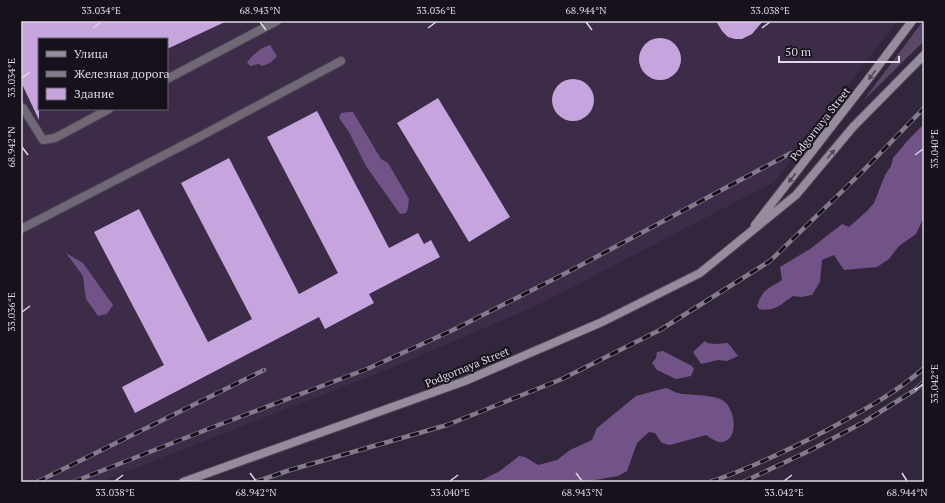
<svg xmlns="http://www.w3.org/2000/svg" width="945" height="503" viewBox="0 0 945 503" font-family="'PT Serif',serif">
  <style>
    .built { fill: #3c2c48; fill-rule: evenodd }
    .green { fill: #5b4869 }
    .forest { fill: #715388 }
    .building { fill: #c6a5df }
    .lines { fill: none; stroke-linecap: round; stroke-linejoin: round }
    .service-casing { stroke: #4e4257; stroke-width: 10 }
    .secondary-casing { stroke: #4e4257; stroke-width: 10 }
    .service { stroke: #706975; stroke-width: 8 }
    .secondary { stroke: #968c9e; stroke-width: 8 }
    .rail-casing { stroke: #847a8c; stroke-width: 4.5 }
    .rail { stroke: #17111b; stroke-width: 3; stroke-dasharray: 9; stroke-linecap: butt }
    .oneway { fill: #504856 }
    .ticks { fill: none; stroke: #dfd7e5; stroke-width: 1.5 }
    .labels { text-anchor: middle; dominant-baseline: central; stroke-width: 4; stroke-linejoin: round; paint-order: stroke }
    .street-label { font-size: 11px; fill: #dfd7e5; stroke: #17111b }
    .neatline { fill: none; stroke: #dfd7e5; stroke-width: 1.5 }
    .ticks-label { font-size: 10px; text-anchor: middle; fill: #dfd7e5 }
  </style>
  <rect width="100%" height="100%" fill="#32263c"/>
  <!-- built -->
  <path class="built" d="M21 21H897L774 182 538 305 401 364 100 482H21ZM39 39H167V109H39Z"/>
  <!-- green -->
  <path class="green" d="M923 21 924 41 863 101Z"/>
  <!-- forest -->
  <path class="forest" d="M270 45 277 56 270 63 262 66 259 64 250 66 247 62C253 55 261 47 270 45Z
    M348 112H353L381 159 388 163 409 199 408 208 406 213 400 214 366 166 349 132 339 118 341 113Z
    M924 124V217L916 234 899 246 889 259 877 267 844 270 834 255 822 260 820 282 812 295 801 297 793 296C781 304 775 312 759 309L757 306C763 288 769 289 782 280L780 267 810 249 842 224 849 227 867 211 874 203 885 175 891 166 893 158 909 139Z
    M66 253 83 263 113 305 107 314 98 316 86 299 83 276Z
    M705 341 707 343 715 344 728 343 738 356 727 361 718 360 701 364 693 352Z
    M663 351 692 366 694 369 691 376 676 379 657 370 652 363 656 358 657 352Z
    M666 388C671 390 678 394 683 394 694 395 718 395 725 402 735 411 739 438 723 442 716 443 711 438 706 435L670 445 662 443 655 433 649 432 637 443 627 471 618 476 583 482H478L500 471 519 456 525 457 538 465 557 460 570 450 592 440 597 428 636 396Z"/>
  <!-- building -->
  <path class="building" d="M21 21H227L167 49V39H39V120L21 82Z
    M716 21H763L752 34 742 39H735L728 37 722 31Z
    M639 59a21 21 0 1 1 42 0a21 21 0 1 1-42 0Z
    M552 100a21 21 0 1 1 42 0a21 21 0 1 1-42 0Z
    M438 98 510 217 469 242 397 123Z
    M317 111 389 248 418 233 424 244 431 240 440 257 369 294 374 303 325 329 319 317 135 413 122 387 164 365 94 232 139 209 208 342 252 319 181 183 229 158 299 294 338 273 267 137Z"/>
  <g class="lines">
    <defs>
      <path id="service" d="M167 79 277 21
        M21 107 23 108 43 140 55 138 109 109
        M21 229 199 137 341 61"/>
      <path id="secondary" d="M755 225 866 82 912 21
        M183 482 465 381 602 322 700 273 796 195 853 127 924 55"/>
    </defs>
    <!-- service casing -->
    <use href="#service" class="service-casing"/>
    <!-- secondary casing -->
    <use href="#secondary" class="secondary-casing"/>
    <!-- service -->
    <use href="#service" class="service"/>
    <!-- secondary -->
    <use href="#secondary" class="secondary"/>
    <defs>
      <path id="rail" d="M37 482 264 370
        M73 482 221 424 367 369 453 330 568 272 791 153
        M255 482 290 470 447 425 562 379 660 330 770 261 861 173 924 108
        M710 482C751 468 791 449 829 429 862 411 896 393 924 368
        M743 482 811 450 864 422 915 390 924 382"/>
    </defs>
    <!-- rail casing -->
    <use href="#rail" class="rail-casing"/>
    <!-- rail -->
    <use href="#rail" class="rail"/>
  </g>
  <!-- one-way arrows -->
  <defs><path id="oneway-solid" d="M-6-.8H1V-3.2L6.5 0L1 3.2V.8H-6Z"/></defs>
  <g class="oneway">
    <use href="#oneway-solid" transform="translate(872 75) rotate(127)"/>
    <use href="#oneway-solid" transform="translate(831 154) rotate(-50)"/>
    <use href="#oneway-solid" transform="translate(792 178) rotate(128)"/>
  </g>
  <!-- ticks -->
  <path class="ticks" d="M260 22 266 30M586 22 592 30M93 28 101 22M428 28 436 22M762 28 770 22M22 78 30 72M22 147 28 155M915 155 923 149M22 312 30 306M915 390 923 384M250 473 256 481M576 473 582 481M902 473 907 481M115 481 123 475M450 481 458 475M784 481 792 475"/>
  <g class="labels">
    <!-- street labels -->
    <g class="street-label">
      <text transform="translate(820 124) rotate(-52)">Podgornaya Street</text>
      <text transform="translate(467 367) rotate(-22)">Podgornaya Street</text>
    </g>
  </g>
  <!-- border -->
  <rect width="945" height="503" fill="none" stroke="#17111b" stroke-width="44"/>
  <!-- legend -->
  <rect x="38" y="38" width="130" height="72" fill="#17111b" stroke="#67606c"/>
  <rect x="46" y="51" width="20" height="6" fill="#968c9e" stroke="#67606c"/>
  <text x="74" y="58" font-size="12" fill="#dfd7e5">Улица</text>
  <rect x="46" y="71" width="20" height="6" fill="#847a8c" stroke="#67606c"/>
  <text x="74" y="78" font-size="12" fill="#dfd7e5">Железная дорога</text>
  <rect x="46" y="88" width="20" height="12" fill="#c6a5df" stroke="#67606c"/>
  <text x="74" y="98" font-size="12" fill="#dfd7e5">Здание</text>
  <!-- scale -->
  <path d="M779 56v6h120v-6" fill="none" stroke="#dfd7e5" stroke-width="2"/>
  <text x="785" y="56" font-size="12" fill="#dfd7e5" stroke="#17111b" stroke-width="3" paint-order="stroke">50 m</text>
  <rect x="22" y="22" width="901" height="459" class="neatline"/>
  <g class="ticks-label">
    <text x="101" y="14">33.034°E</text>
    <text x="260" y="14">68.943°N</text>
    <text x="436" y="14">33.036°E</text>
    <text x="586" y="14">68.944°N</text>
    <text x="770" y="14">33.038°E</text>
    <text transform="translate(11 78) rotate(-90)" y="4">33.034°E</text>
    <text transform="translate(11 147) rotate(-90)" y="4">68.942°N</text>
    <text transform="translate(934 149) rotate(-90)" y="4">33.040°E</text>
    <text transform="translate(11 312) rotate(-90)" y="4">33.036°E</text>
    <text transform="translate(934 384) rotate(-90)" y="4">33.042°E</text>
    <text x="115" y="496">33.038°E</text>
    <text x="256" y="496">68.942°N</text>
    <text x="450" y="496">33.040°E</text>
    <text x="582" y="496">68.943°N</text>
    <text x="784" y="496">33.042°E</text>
    <text x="907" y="496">68.944°N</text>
  </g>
</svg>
